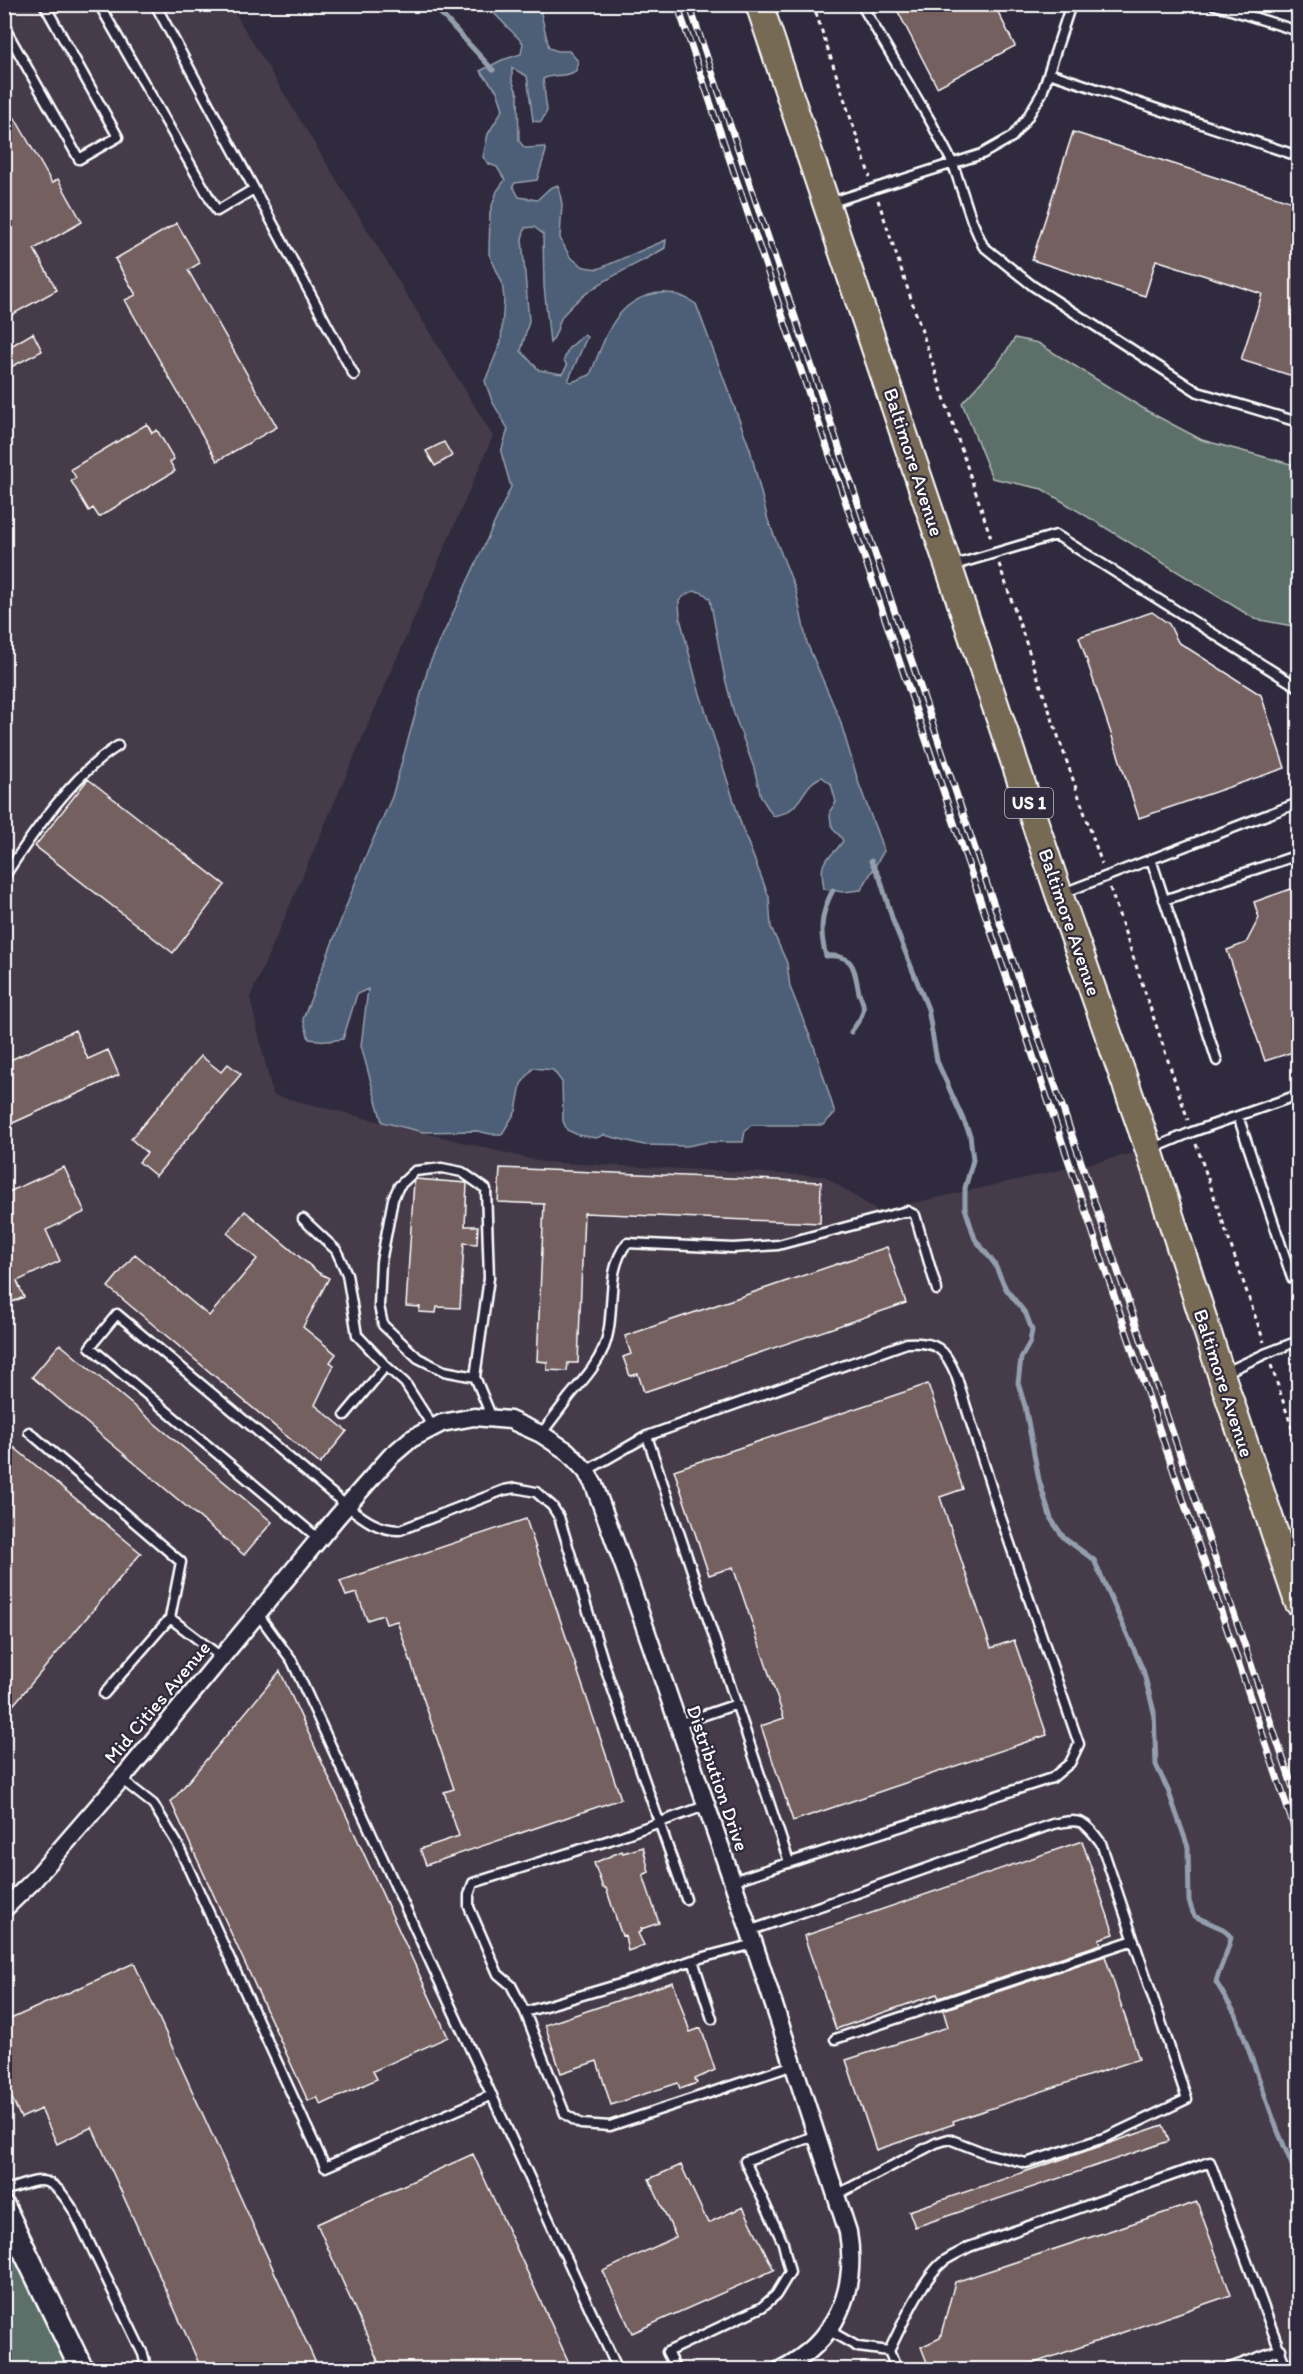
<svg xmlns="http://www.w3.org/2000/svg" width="1303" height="2374" viewBox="0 0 1303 2374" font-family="Itim,sans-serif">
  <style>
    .built { fill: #443a48 }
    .green { fill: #5c7069; stroke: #aeb8b4; stroke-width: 1.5 }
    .water { fill: #4d5f77; stroke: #949fad; stroke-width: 1.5 }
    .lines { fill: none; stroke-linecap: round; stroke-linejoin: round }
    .stream { stroke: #949fad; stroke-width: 5 }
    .building { fill: #746060; stroke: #fff; stroke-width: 1.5 }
    .service-casing { stroke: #fff; stroke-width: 13 }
    .minor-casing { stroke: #fff; stroke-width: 21 }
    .secondary-casing { stroke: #fff; stroke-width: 27 }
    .primary-casing { stroke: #fff; stroke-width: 30 }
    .path { stroke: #fff; stroke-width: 3; stroke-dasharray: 4.5 4.5; stroke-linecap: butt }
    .service { stroke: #2f2a3d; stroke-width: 8 }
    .minor { stroke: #2f2a3d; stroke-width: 16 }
    .secondary { stroke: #2f2a3d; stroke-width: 22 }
    .primary { stroke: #766a54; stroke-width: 26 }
    .rail-casing { stroke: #fff; stroke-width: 7 }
    .rail { stroke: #2f2a3d; stroke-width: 4.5; stroke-dasharray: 14; stroke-linecap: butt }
    .labels { text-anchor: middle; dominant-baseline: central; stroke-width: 4.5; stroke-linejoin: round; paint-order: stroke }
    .shield { fill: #2f2a3d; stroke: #c1bfc5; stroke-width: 1.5 }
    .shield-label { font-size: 18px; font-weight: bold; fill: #fff }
    .street-label { font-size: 20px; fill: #fff; stroke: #2f2a3d }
  </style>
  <rect width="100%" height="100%" fill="#2f2a3d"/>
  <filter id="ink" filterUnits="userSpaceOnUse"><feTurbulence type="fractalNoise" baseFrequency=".0167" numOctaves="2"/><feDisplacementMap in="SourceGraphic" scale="12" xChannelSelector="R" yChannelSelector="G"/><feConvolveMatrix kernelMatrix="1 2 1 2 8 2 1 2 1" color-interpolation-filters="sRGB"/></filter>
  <g filter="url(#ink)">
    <!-- built -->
    <path class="built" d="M4 5H230L493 436 250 998 273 1095 542 1162 824 1176 878 1211 1149 1150 1298 1582V2369H71L4 2222Z"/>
    <!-- green -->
    <path class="green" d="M1015 338 1038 343 1149 412 1202 440 1298 466V627L1255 619 1042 489 992 478 962 403 999 362Z
      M5 2220 72 2369H5Z"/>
    <!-- water -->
    <path class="water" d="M498 5H539L549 48 558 51H569L578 61 576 71C562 79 556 72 543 79L547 111 541 122 533 121 527 76 512 68V80L518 95 519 141 525 148 544 147 546 151 537 180 515 183 513 186 519 197 537 200 550 188 558 185 562 204 560 238 570 257 584 267 598 269 666 240 665 248C632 268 589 284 564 314 557 321 560 332 550 343L544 286 543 234 534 227 525 228 522 239 529 321 521 351 539 370 562 374 567 366 564 360 568 349 584 335 587 337 568 381 572 382 590 375C596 361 601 346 608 332 625 297 663 280 696 304L750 449 768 520 796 591 807 643 840 720 859 784 884 851 861 890 843 892 824 889C818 854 828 864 843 841 841 835 838 835 834 830 831 826 830 817 830 811L836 802 831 784 822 777C804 783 803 803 788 811 784 814 778 815 773 816L761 797 754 768 734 714 724 674 710 599C699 587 689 590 679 601L680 618 697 684 743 830 769 897 771 927 787 963 790 987 815 1049 835 1113 823 1125H751L745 1131 743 1142H707L687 1146 644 1145 604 1135 596 1138 578 1135 567 1130 563 1121 562 1082 553 1070 533 1068 521 1084 516 1111 502 1134H491L477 1131 423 1132 382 1122 361 1046 368 989 357 994 343 1039 328 1041 309 1039 303 1019 364 860 392 797 429 665 511 487 501 452 508 429 492 401 485 381 501 342 504 299 502 282 489 254 490 212 497 191 505 180 497 167 489 164 483 157 488 134 503 109 497 91 480 71 502 60 521 54 523 43 492 11Z"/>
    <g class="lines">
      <!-- stream -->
      <path class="stream" d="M432 4 493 70
        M871 861 880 878 893 921 928 1009 937 1061 970 1135 973 1160 965 1188V1208L975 1239 994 1263 1006 1289 1026 1314 1032 1330 1030 1342 1021 1358 1018 1383 1025 1406 1039 1480 1051 1519 1064 1538 1094 1560 1143 1670 1154 1712 1156 1765 1168 1790 1188 1847 1189 1901 1194 1916 1223 1929 1231 1937C1228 1953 1220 1966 1216 1982L1236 2015 1277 2129 1298 2179
        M833 890C821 912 819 932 826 956 856 954 854 970 859 993 861 999 865 1003 863 1011 862 1018 855 1026 851 1032"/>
    </g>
    <!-- building -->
    <path class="building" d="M894 4H994L1015 46 937 87Z
      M4 99 52 183 58 179 82 222 34 249 57 290 4 319Z
      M1073 132 1299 204V378L1241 360 1262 294 1156 260 1145 296 1032 260Z
      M177 223 200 263 188 270 277 427 217 461 125 300 136 295 115 259Z
      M33 333 42 351 9 368 4 360V350Z
      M147 424 152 433 157 430 174 459 170 462 175 471 99 517 93 508 89 511 71 481 76 478 71 469Z
      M444 442 452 456 435 466 426 451Z
      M1152 612 1169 624 1178 642 1261 695 1285 768 1139 818 1079 637Z
      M88 779 225 885 173 953 35 846Z
      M1299 886V1050L1265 1061 1227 950 1246 943 1259 918 1254 902Z
      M75 1030 88 1059 108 1050 119 1075 4 1127V1063Z
      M201 1056 221 1072 228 1064 241 1074 156 1176 139 1162 147 1153 131 1139Z
      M64 1167 85 1212 46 1230 60 1261 17 1281 24 1297 10 1303 4 1292V1194Z
      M500 1168 821 1182 820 1223 584 1213 578 1363H568L567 1371 547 1370V1362L537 1361 544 1204 498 1202Z
      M415 1179 467 1183 465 1226H478L477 1244 464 1243 460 1308 437 1307 436 1313 419 1312 420 1307 406 1306 414 1181Z
      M245 1211 319 1273 329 1278 303 1327 336 1354 330 1362 334 1365 315 1405 347 1431 320 1464 108 1287 135 1254 209 1316 257 1259 227 1233Z
      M887 1247 906 1303 644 1392 638 1374 630 1376 623 1357 631 1354 625 1336Z
      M60 1344 272 1522 244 1555 32 1377Z
      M928 1384 963 1489 940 1497 991 1648 1014 1640 1047 1735 793 1821 761 1726 784 1718 733 1567 709 1575 674 1470Z
      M4 1439 141 1553 4 1716Z
      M526 1519 621 1799 426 1865 420 1849 459 1836 444 1792 454 1789 397 1621 386 1624 383 1615 367 1620 357 1593 346 1596 340 1581Z
      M280 1671 448 2037 373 2071 377 2079 321 2105 317 2097 308 2101 171 1802Z
      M1082 1841 1114 1934 1099 1939 1101 1944 939 1998 937 1994 836 2029 804 1936Z
      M643 1847 649 1872 643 1875 659 1923 641 1929 642 1931 638 1933 644 1945 628 1951 625 1935 622 1936 606 1888H603L594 1863 622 1851 623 1853Z
      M1105 1956 1139 2059 953 2121 954 2124 876 2150 846 2060 948 2027 943 2010Z
      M134 1963 319 2370H202L92 2127 57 2144 41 2109 21 2118 4 2081V2022Z
      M673 1982 690 2032 701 2028 715 2070 695 2079 697 2083 680 2089 678 2083 611 2105 597 2061 561 2073 545 2025Z
      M1163 2125 1169 2141 915 2227 909 2211Z
      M473 2154 570 2365 561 2370H382L317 2224Z
      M681 2165 708 2223 743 2207 774 2270 632 2333 603 2271 676 2237 649 2179Z
      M1197 2202 1231 2295 1014 2370H930L921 2347 940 2338 955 2282Z"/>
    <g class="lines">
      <defs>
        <path id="service" d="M99 4 217 211 254 189
          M155 4 354 375
          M861 4 931 122 953 164 972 221 983 246 1033 286 1198 392 1298 422
          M1212 4 1298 31
          M4 33 7 32 79 159 118 137 44 4
          M1049 73 1298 156
          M829 203 982 154 1012 137 1027 118 1042 93 1071 4
          M951 566 1056 535 1298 687
          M1151 859 1217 1061
          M4 877C33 833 73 774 118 746
          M1063 893 1298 803
          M1164 900 1298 855
          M1238 1116 1292 1278
          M1152 1149 1192 1132 1298 1095
          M442 1168 462 1172 486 1189 489 1278 475 1377 444 1371 418 1358 383 1325 379 1306 381 1262 393 1199 399 1186 415 1171Z
          M303 1219 336 1250 347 1274 357 1335 386 1366
          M1224 1373 1267 1353 1298 1341
          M475 1377 492 1418
          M345 1415 386 1366 405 1383 433 1427
          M29 1432 181 1562 170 1618 221 1657
          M541 1434C551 1421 560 1409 569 1397 583 1380 596 1367 604 1347 617 1314 604 1272 627 1243L733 1248 778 1245 907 1211 915 1215 937 1290
          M647 1436 789 1862
          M586 1471 647 1436 907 1343C937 1341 945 1349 956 1375L999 1512 1079 1744 1070 1763 1052 1778 732 1881
          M319 1539 90 1347 117 1314 347 1506C364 1519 378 1530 400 1530L504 1490 516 1488 536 1492 552 1506 559 1517 607 1673 686 1899
          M258 1614 292 1661 618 2370
          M104 1694 170 1618
          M678 1724 737 1704
          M121 1779 153 1804 177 1843 325 2167 492 2095
          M705 1806 610 1840 473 1883 469 1895V1907L498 1974 511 1985 525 2012 565 2114 581 2124 610 2126 794 2065
          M749 1931 1053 1824C1081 1818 1084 1820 1101 1843L1187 2099 1107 2137 1026 2163 985 2153 949 2139 936 2143 836 2195
          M525 2012 637 1979 693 1960
          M712 2019 693 1960 754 1944
          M835 2039 1134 1940
          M4 2191C44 2177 50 2173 74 2211L143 2354 145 2362 140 2370
          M828 2330 858 2347 889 2351
          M676 2370 667 2352 762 2307 776 2295 790 2272 783 2243 745 2161 817 2135
          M897 2370 889 2351C901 2327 923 2277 944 2261 951 2256 961 2252 969 2247L1210 2162 1287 2370
          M1224 2370 1281 2349"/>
        <path id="minor" d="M4 1909 32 1882 129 1770 337 1517 390 1457 411 1439 442 1423 474 1417 510 1420 541 1434 567 1451 586 1471 594 1485 626 1572 754 1944 848 2232C858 2291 836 2342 780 2370"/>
        <path id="secondary" d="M4 2208 82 2370"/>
        <path id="primary" d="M759 4 1059 894 1149 1150 1221 1374 1298 1602"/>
      </defs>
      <!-- service casing -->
      <use href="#service" class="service-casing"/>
      <!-- minor casing -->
      <use href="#minor" class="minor-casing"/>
      <!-- secondary casing -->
      <use href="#secondary" class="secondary-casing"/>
      <!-- primary casing -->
      <use href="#primary" class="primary-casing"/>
      <!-- path -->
      <path class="path" d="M813 4 870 177
        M878 200 992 541
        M999 564 1102 864
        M1110 888 1188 1120
        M1196 1144 1264 1342
        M1271 1365 1298 1446"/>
      <!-- service -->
      <use href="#service" class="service"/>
      <!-- minor -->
      <use href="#minor" class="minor"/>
      <!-- secondary -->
      <use href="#secondary" class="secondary"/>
      <!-- primary -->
      <use href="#primary" class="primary"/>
      <defs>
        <path id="rail" d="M677 4 1298 1839
          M689 4 1298 1803"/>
      </defs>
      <!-- rail casing -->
      <use href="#rail" class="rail-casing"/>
      <!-- rail -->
      <use href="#rail" class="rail"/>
    </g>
  </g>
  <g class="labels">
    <!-- shield labels -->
    <rect class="shield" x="1005" y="788" width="48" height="30" rx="4.5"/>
    <g class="shield-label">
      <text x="1029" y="803">US 1</text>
    </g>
    <!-- street labels -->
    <g class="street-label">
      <text transform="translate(914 462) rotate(72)">Baltimore Avenue</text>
      <text transform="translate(1070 922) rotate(71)">Baltimore Avenue</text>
      <text transform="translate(1224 1383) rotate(72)">Baltimore Avenue</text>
      <text transform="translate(157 1702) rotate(-50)">Mid Cities Avenue</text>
      <text transform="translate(718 1778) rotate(71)">Distribution Drive</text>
    </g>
  </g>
  <!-- margin -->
  <rect width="1303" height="2374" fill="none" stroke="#2f2a3d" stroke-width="24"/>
  <rect x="12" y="12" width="1279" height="2350" fill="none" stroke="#fff" stroke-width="2" filter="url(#ink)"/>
</svg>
